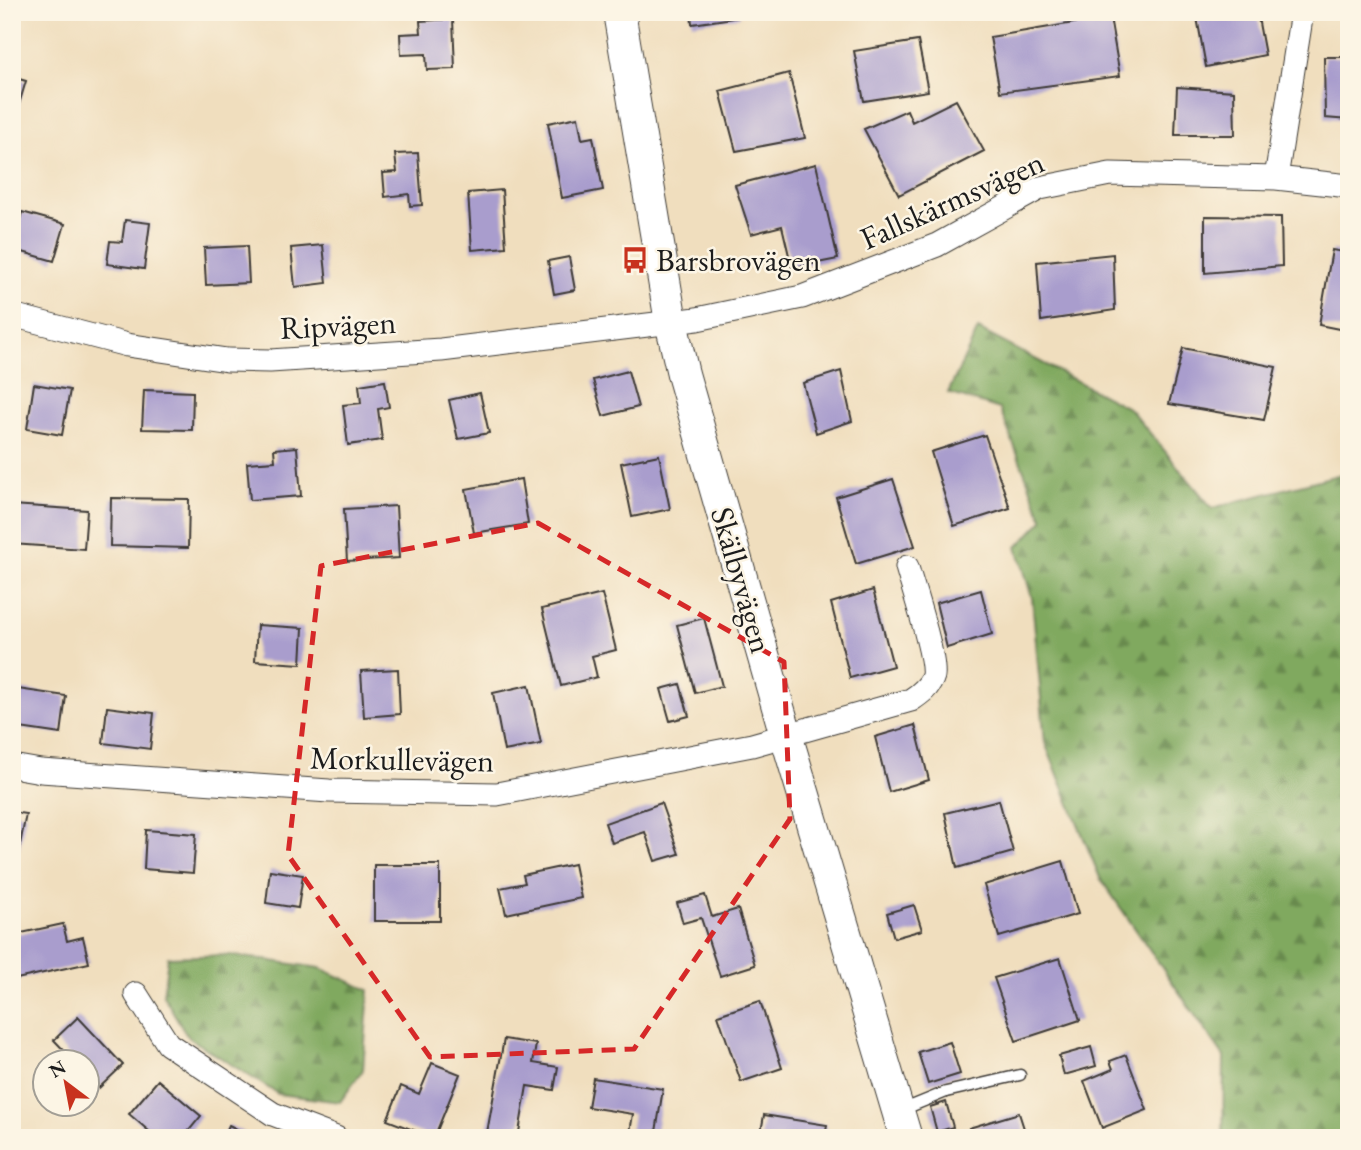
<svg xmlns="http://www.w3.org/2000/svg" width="1361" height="1150" viewBox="0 0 1361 1150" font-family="'EB Garamond',serif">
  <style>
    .forest { fill: url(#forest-firs); stroke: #4e623e; stroke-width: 2 }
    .building { fill: #a99dcd }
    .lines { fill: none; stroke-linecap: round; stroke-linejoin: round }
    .lane-casing { stroke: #3c3934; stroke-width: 13 }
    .street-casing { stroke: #3c3934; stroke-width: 25 }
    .secondary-casing { stroke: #3c3934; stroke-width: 34 }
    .lane { stroke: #fff; stroke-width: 10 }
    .street { stroke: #fff; stroke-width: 23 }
    .secondary { stroke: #fff; stroke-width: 32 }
    .marked { fill: none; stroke: #d62828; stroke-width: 5; stroke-dasharray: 14 9; stroke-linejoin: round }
    .labels { text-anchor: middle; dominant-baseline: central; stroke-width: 5; stroke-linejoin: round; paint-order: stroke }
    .street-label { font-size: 32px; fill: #1c1c1c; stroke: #fcf5e5 }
    .poi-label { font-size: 32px; fill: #1c1c1c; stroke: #fcf5e5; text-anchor: start }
  </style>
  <defs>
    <pattern id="forest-firs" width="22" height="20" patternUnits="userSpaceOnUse" patternTransform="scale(1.75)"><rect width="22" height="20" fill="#80a95f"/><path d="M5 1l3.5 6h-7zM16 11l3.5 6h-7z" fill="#68894e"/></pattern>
  </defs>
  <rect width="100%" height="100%" fill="#fcf5e5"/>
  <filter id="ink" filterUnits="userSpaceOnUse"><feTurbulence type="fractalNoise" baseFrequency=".0143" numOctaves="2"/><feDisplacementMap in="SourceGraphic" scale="14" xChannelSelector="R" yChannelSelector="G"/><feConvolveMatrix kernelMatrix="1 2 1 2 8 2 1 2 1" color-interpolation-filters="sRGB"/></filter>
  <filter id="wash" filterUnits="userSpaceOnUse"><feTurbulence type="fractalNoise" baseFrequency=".00686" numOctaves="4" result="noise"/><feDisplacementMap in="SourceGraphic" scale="28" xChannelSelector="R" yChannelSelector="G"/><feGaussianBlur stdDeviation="1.57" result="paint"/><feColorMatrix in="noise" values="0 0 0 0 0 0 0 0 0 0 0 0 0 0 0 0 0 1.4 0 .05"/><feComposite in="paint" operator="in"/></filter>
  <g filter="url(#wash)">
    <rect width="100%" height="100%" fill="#f0debe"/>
    <!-- forest -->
    <path class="forest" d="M978 329 1130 409 1212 508 1349 472V1138H1223L1224 1057 1100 878 1045 743 1032 598 1017 547 1043 520 1000 409 948 393Z
      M230 955 320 968 369 990 363 1070 340 1102 278 1094 188 1037 163 995 168 957Z"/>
    <g id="blocks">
      <!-- building -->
      <path class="building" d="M691 12H739L740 17 692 24Z
        M1196 12H1257L1265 55 1206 67Z
        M1110 17 1120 76 1000 92 990 37Z
        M453 19 455 69 427 70 426 54 401 55 400 34 421 33 420 21Z
        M918 41 928 91 864 101 854 51Z
        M1324 57H1349V120L1325 118Z
        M789 73 805 138 736 151 720 91Z
        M12 77 26 81 13 124H12Z
        M1177 87 1234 91 1235 135H1175Z
        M956 100 984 151 899 195 864 129 907 110 912 122Z
        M578 117 582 139 593 137 603 190 562 198 548 123Z
        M418 153 422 205 410 206 409 194 385 197 383 173 397 172 395 154Z
        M816 164 838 259 792 268 782 226 751 234 735 185Z
        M502 190 506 247 472 250 468 193Z
        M22 212 65 224 54 261 12 249Z
        M1205 216 1281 217 1282 266 1205 273Z
        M125 220 150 223 144 269 107 264 110 241 122 242Z
        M323 245 327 283 295 287 291 248Z
        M247 246 249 283 206 285 204 248Z
        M1332 250 1349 253V331L1319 325Z
        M1113 254 1115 310 1041 321 1037 262Z
        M569 257 575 290 554 294 548 261Z
        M1183 348 1276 367 1264 420 1169 404Z
        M628 371 638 407 603 416 593 380Z
        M841 371 852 421 816 433 803 383Z
        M385 381 389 407 378 409 382 440 348 445 343 405 361 403 359 385Z
        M34 384 70 390 62 435 27 429Z
        M144 390 193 392 192 430 142 429Z
        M480 393 489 433 458 439 449 400Z
        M985 435 1010 508 954 526 931 452Z
        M297 447 301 496 250 500 247 463 275 461 274 449Z
        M659 455 670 509 632 517 621 463Z
        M521 479 528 524 474 533 466 489Z
        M893 479 915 546 856 564 836 497Z
        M111 498 189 499 188 548 110 546Z
        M12 505 87 510 84 549 12 544Z
        M396 506 399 558 347 561 344 509Z
        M873 590 893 666 850 678 831 603Z
        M981 590 992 634 947 648 936 603Z
        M602 594 616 650 592 656 597 677 561 686 542 609Z
        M704 618 722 686 695 693 677 625Z
        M257 625 303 628 301 664 255 661Z
        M398 669 400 714 364 717 361 671Z
        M680 684 689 716 670 721 661 689Z
        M529 685 541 744 504 751 493 693Z
        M18 689 66 696 61 734 13 727Z
        M107 707 154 713 150 749 103 743Z
        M915 725 929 780 889 792 875 737Z
        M999 800 1013 852 957 868 945 813Z
        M661 803 679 854 655 861 645 832 612 843 605 823Z
        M12 812 26 814 19 850 12 849Z
        M146 830 196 834 193 873 144 869Z
        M1063 861 1078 914 999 937 984 885Z
        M574 864 581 898 506 914 500 888 525 883 523 875Z
        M374 865H440V921H374Z
        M270 870 303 875 298 908 266 903Z
        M705 895 712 917 738 909 755 965 720 976 701 918 683 923 677 903Z
        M914 905 922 930 894 938 887 913Z
        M63 924 67 941 83 937 89 963 12 980V935Z
        M1060 958 1080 1020 1016 1041 994 978Z
        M760 1001 782 1068 741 1082 718 1015Z
        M78 1017 123 1065 99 1088 88 1076V1062H75L54 1040Z
        M504 1039 536 1044 533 1063 558 1067 554 1090 527 1086 518 1138H486Z
        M950 1042 960 1074 928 1084 918 1052Z
        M1091 1047 1096 1066 1064 1075 1059 1056Z
        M1126 1055 1147 1110 1102 1128 1084 1081 1113 1069 1110 1061Z
        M432 1063 460 1074 434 1138 387 1120 401 1086 419 1094Z
        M593 1078 663 1089 655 1138H629L633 1114 588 1107Z
        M158 1080 201 1116 183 1138H157L129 1114Z
        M946 1102 953 1127 937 1132 930 1107Z
        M1019 1113 1027 1138H972L969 1128Z
        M764 1115 827 1125 825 1138H760Z
        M229 1125 254 1138H223Z"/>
    </g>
  </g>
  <g filter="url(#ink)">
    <use href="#blocks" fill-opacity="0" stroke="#3c3934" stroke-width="2"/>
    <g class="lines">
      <defs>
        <path id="lane" d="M902 1110 946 1092 1020 1075"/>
        <path id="street" d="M1276 178 1302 12
          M12 315 127 345 227 360 270 361 441 350 697 319 802 297 937 245 1040 188 1110 174 1276 178 1349 186
          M12 766 41 771 329 791 497 794 752 745 911 700C920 694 930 687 933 676 936 657 913 589 907 567
          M136 994 168 1044 273 1114 336 1138"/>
        <path id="secondary" d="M619 12 671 322 683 374 786 735 906 1138"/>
      </defs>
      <!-- lane casing -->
      <use href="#lane" class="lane-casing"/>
      <!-- street casing -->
      <use href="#street" class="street-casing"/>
      <!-- secondary casing -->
      <use href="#secondary" class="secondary-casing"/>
      <!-- lane -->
      <use href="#lane" class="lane"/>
      <!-- street -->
      <use href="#street" class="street"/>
      <!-- secondary -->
      <use href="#secondary" class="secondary"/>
    </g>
  </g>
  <!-- marked area -->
  <path class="marked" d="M538 523 784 662 790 819 634 1049 430 1057 288 855 321 566Z"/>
  <!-- icons -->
  <defs>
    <symbol id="bus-bare" viewBox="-9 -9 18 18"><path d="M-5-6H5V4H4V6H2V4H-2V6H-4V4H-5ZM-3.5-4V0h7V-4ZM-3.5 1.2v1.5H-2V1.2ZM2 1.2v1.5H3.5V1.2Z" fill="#c8321e" stroke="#fcf5e5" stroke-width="2.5" paint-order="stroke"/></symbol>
  </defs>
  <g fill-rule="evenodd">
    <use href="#bus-bare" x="616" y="241" width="38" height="38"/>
  </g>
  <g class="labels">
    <!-- street labels -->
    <g class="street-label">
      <text transform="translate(952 200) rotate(-24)">Fallskärmsvägen</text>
      <text transform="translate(338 325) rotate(-3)">Ripvägen</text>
      <text transform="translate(742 580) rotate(74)">Skälbyvägen</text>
      <text transform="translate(402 759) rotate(1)">Morkullevägen</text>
    </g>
    <!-- poi labels -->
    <g class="poi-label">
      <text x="656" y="260">Barsbrovägen</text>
    </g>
  </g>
  <!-- margin -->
  <rect width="1361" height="1150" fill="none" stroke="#fcf5e5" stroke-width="42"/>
  <!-- north arrow -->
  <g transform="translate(66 1083) rotate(328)"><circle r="33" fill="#fcf5e5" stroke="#a29e95" stroke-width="2"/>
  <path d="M0-5L12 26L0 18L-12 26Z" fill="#c8321e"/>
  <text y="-10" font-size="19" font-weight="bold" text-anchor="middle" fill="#1c1c1c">N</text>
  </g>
</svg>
